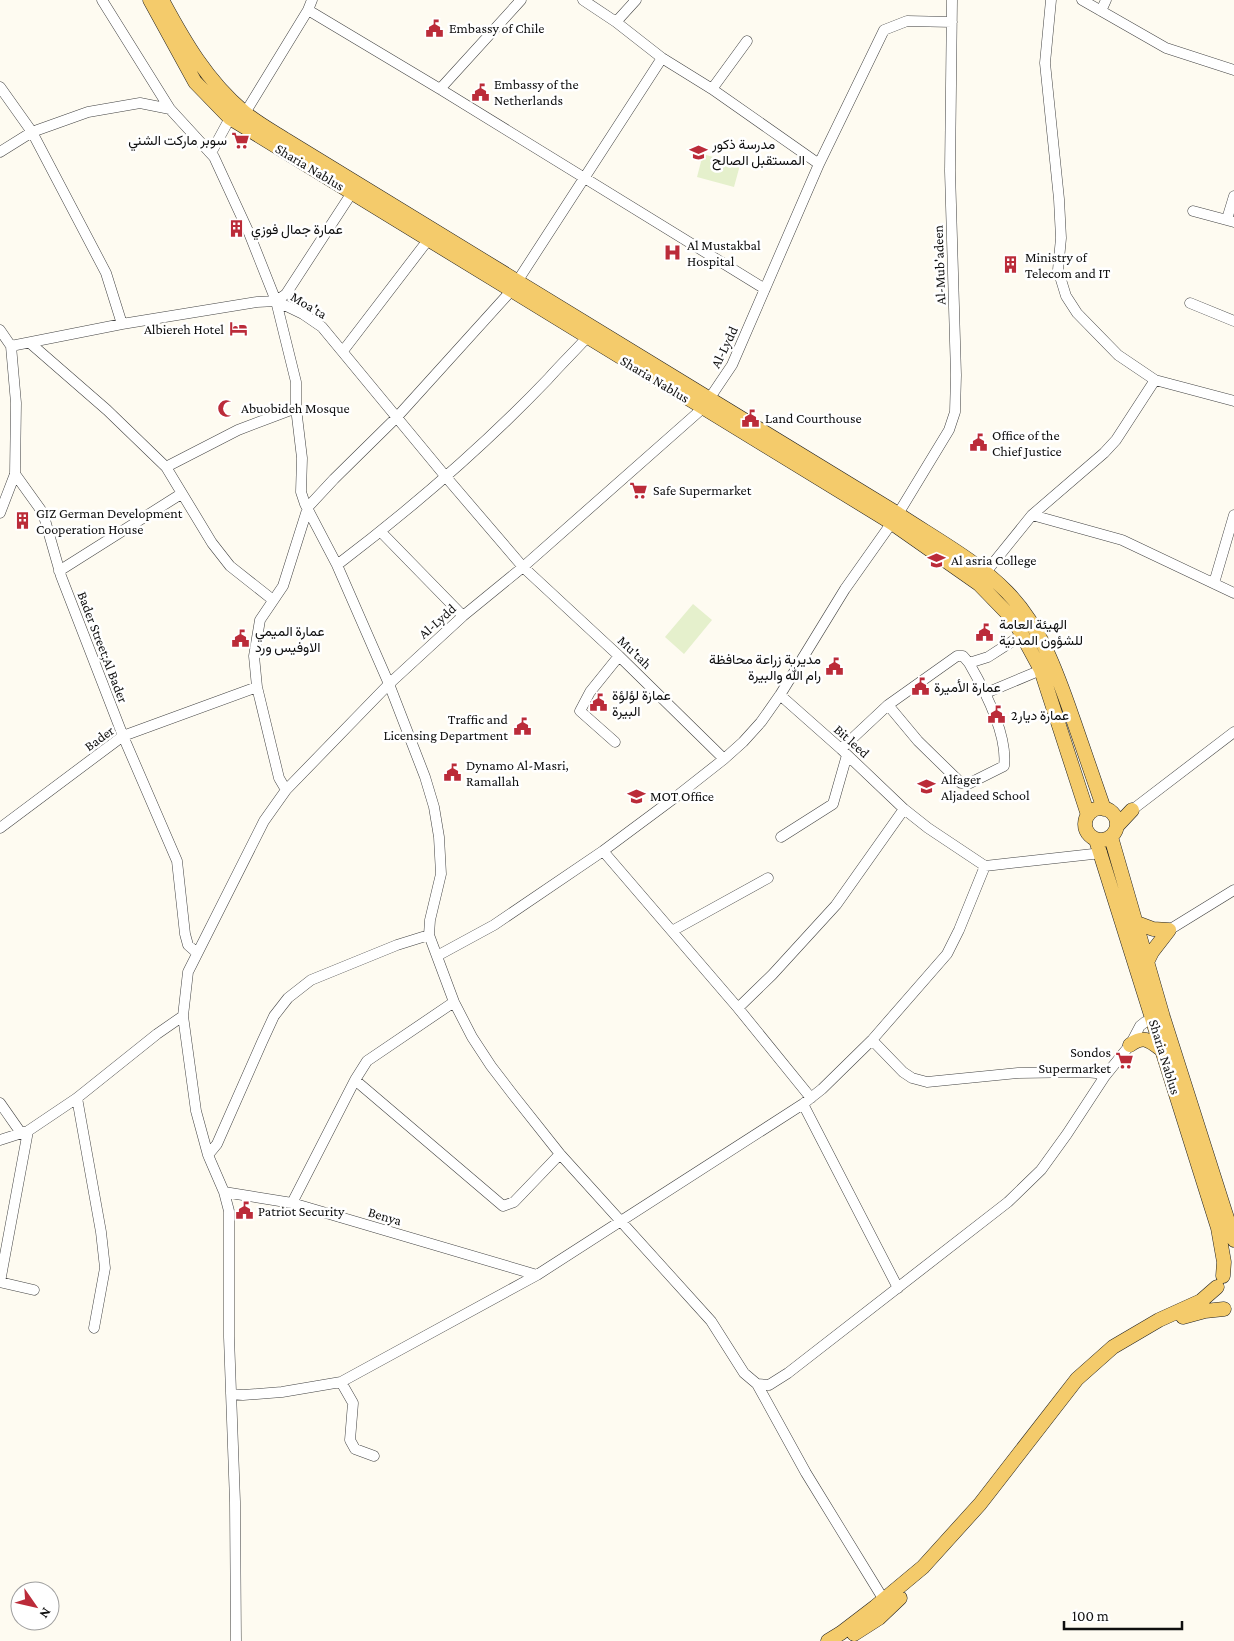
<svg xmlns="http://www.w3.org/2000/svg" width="1234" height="1641" viewBox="0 0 1234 1641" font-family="'Crimson Pro',Vazirmatn,serif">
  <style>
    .pitch { fill: #e5f0cc }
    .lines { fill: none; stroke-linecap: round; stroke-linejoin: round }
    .minor-casing { stroke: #424242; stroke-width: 11 }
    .major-casing { stroke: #202020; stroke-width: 15 }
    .minor { stroke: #fff; stroke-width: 10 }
    .major { stroke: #f4cb6b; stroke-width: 14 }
    .labels { text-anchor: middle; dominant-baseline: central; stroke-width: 5; stroke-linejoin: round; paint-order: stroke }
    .poi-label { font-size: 14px; fill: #0f0f0f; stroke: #fff; text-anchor: start }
    .street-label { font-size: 14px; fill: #0f0f0f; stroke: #fff }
  </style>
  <rect width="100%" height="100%" fill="#fefbf1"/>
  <!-- pitch -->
  <path class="pitch" d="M703 154 740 165 734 187 697 177Z
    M693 604 712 620 684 654 665 637Z"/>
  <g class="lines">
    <defs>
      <path id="minor" d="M102 0 170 109 214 157 249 233 276 301 296 382V408L302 458 301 492 305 504 337 565 389 684 425 777 434 807 439 837 441 874 430 920 429 935 454 1002 472 1037 491 1066 514 1096 560 1154 711 1321 744 1373 757 1384 769 1385 788 1373 1008 1202 1041 1170 1067 1134 1105 1076 1130 1045 1140 1026 1145 1022 1157 1018
        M583 0 616 22
        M1051 0 1045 63 1059 199 1061 238 1058 270 1066 296 1077 313 1118 355 1155 380 1234 401
        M1082 0 1166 48 1234 70
        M308 10 440 89 765 289
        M1101 11 1106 0
        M0 87 32 132 106 273 122 324
        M440 89 521 0
        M712 89 747 41
        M0 152 32 132 88 112 140 103 170 109
        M211 153 230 118 245 113 308 10 312 0
        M819 164 884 30 907 21 952 22
        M1193 211 1234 222
        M1227 219 1234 196
        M276 301 286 294 355 188
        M1190 303 1234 321
        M0 330 11 346 16 403 15 474 43 513 61 576 123 736 177 861 185 934 188 945 197 953
        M30 343 107 410 166 467 212 543 230 566 273 600
        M11 346 122 324 257 302 276 301 303 314 322 327 446 477 523 567 619 656 724 759
        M343 351 428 240
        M166 467 238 430 296 408
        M0 513 15 474
        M1032 515 1122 540 1234 593
        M381 532 463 616
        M337 565C412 508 483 447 548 379 562 363 578 348 592 332
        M59 571 181 494
        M986 572 1032 515 1104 453 1116 440 1155 380
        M1214 583 1234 515
        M986 693 1041 670
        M780 695 841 749 904 809 928 828 985 866 1102 853
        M888 705 957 656H963L969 663 988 657 1022 635
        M615 742 580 711 590 692 619 656
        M841 749 888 705 918 741 961 783H970L1004 766C1008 735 984 689 969 663
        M286 790 279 778 257 687 254 656 260 620 283 586 308 507 334 479 397 417 511 291 662 58
        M1132 810 1234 732
        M0 828 123 736 257 687
        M781 837 833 804 847 755
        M603 851 738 1008 811 1098
        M1169 930 1234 890
        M672 931 768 878
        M437 956 494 925 603 851 677 796 724 759 743 742 761 722 780 695 845 589 898 514 949 430 955 412 956 375 950 171 952 0
        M738 1008 772 975 836 905 904 809
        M872 1040 903 1072 912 1078 927 1082 1018 1073 1085 1072 1096 1073 1105 1076
        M355 1080 503 1206 514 1202 560 1154
        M77 1098 101 1232 105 1268 94 1328
        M0 1103 21 1133
        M803 1104 898 1288
        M0 1140 28 1131 77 1098 157 1034 183 1016
        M208 1155 217 1144 262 1042 274 1016 288 998 311 980 397 945 429 935
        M224 1192 292 1203 537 1275
        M292 1203 355 1080 367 1061 454 1002
        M0 1282 28 1131
        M0 1282 34 1290
        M341 1382 353 1403 350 1440 355 1449 374 1456
        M757 1384 806 1473 887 1605
        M231 1394 243 1395 282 1392 341 1382 537 1275 803 1104 822 1089 872 1040 947 954 959 930 985 866
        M236 1641 235 1502 229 1337V1211L224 1192 208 1155 196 1111 183 1016 188 972 264 821 286 790 389 684 463 616 523 567 703 408 732 365 819 164 712 89 662 58 616 22 636 0"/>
      <path id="major" d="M150 0 195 82 230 118 892 523 979 584 1014 620 1041 670 1088 815
        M162 0C184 41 207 81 244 112 257 123 272 131 286 140L898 514C934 538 977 561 1007 592 1042 628 1058 676 1074 722 1084 751 1094 780 1104 809
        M1085 824a16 16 0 1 1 32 0a16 16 0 1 1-32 0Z
        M1117 826 1132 810
        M1111 837 1163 1017 1234 1240
        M1096 840 1218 1228 1224 1262 1223 1276
        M1137 923 1153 929 1169 930
        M1147 962 1152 952 1169 930
        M1130 1045C1144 1035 1149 1040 1162 1050
        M1183 1317 1205 1311 1224 1309
        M854 1634 879 1618 900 1598
        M828 1641 841 1633 875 1607 923 1567 980 1504 1077 1379 1113 1347 1159 1320 1201 1301 1217 1287"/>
    </defs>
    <!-- minor casing -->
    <use href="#minor" class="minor-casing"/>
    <!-- major casing -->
    <use href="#major" class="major-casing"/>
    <!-- minor -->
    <use href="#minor" class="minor"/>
    <!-- major -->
    <use href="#major" class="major"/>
  </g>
  <!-- icons -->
  <defs>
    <symbol id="civic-bare" viewBox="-9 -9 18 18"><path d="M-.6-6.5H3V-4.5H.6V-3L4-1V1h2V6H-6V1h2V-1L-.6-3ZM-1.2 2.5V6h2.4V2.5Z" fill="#bb2b39" stroke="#fff" stroke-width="2.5" paint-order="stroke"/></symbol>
    <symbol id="supermarket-bare" viewBox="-9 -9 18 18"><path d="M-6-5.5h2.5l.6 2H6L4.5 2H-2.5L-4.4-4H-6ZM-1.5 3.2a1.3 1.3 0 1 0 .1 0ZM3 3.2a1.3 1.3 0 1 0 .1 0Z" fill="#bb2b39" stroke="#fff" stroke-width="2.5" paint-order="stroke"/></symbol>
    <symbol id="school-bare" viewBox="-9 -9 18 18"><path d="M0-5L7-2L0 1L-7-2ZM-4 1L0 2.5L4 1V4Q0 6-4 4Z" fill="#bb2b39" stroke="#fff" stroke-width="2.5" paint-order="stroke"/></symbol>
    <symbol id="building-bare" viewBox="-9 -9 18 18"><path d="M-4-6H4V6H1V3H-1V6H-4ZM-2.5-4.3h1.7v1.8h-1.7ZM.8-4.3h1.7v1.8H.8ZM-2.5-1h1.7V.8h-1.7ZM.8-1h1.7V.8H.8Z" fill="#bb2b39" stroke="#fff" stroke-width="2.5" paint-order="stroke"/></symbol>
    <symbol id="hospital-bare" viewBox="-9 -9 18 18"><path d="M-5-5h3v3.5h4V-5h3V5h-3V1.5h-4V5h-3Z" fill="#bb2b39" stroke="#fff" stroke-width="2.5" paint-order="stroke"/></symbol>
    <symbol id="hotel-bare" viewBox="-9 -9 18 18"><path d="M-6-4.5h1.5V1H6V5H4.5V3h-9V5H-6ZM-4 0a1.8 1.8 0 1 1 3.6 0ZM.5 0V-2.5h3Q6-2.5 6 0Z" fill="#bb2b39" stroke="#fff" stroke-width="2.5" paint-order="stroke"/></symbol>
    <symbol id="mosque-bare" viewBox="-9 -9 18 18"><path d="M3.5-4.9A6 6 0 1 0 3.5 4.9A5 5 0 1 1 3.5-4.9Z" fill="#bb2b39" stroke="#fff" stroke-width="2.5" paint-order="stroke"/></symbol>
    <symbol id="university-bare" viewBox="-9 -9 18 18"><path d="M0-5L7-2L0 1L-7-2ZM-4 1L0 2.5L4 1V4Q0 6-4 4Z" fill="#bb2b39" stroke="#fff" stroke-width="2.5" paint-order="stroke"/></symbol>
  </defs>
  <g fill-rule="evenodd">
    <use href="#civic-bare" x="422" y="16" width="25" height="25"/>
    <use href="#civic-bare" x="468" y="80" width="25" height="25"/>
    <use href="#supermarket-bare" x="228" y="128" width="25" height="25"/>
    <use href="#school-bare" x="686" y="140" width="25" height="25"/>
    <use href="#building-bare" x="224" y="216" width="25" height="25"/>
    <use href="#hospital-bare" x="660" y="240" width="25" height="25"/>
    <use href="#building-bare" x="998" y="252" width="25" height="25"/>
    <use href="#hotel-bare" x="226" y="316" width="25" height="25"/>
    <use href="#mosque-bare" x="214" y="396" width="25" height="25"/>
    <use href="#civic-bare" x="738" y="406" width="25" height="25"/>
    <use href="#civic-bare" x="966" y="430" width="25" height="25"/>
    <use href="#supermarket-bare" x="626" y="478" width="25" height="25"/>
    <use href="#building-bare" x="10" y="508" width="25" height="25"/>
    <use href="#university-bare" x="924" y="548" width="25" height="25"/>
    <use href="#civic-bare" x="972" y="620" width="25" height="25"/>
    <use href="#civic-bare" x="228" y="626" width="25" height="25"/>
    <use href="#civic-bare" x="822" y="654" width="25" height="25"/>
    <use href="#civic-bare" x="908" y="674" width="25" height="25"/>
    <use href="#civic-bare" x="586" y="690" width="25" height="25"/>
    <use href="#civic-bare" x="984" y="702" width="25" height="25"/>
    <use href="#civic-bare" x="510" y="714" width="25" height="25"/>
    <use href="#civic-bare" x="440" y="760" width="25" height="25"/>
    <use href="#school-bare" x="914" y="774" width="25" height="25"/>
    <use href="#school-bare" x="624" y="784" width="25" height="25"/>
    <use href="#supermarket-bare" x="1112" y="1048" width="25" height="25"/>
    <use href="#civic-bare" x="232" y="1198" width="25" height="25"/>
  </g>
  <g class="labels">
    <!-- poi labels -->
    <g class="poi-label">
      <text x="449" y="28">Embassy of Chile</text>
      <text x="494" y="84">Embassy of the<tspan x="494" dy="16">Netherlands</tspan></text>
      <text x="227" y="140" text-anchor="end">سوبر ماركت الشني</text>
      <text x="712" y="144">مدرسة ذكور<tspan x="712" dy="16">المستقبل الصالح</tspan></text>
      <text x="251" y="229">عمارة جمال فوزي</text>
      <text x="687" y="245">Al Mustakbal<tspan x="687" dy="16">Hospital</tspan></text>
      <text x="1025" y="257">Ministry of<tspan x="1025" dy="16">Telecom and IT</tspan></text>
      <text x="224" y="329" text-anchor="end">Albiereh Hotel</text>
      <text x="241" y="408">Abuobideh Mosque</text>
      <text x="765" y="418">Land Courthouse</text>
      <text x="992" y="435">Office of the<tspan x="992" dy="16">Chief Justice</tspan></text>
      <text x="653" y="490">Safe Supermarket</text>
      <text x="36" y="513">GIZ German Development<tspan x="36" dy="16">Cooperation House</tspan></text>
      <text x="951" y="560">Al asria College</text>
      <text x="999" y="624">الهيئة العامة<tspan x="999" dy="16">للشؤون المدنية</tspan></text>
      <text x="255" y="631">عمارة الميمي<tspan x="255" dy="16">الاوفيس ورد</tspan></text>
      <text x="821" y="659" text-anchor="end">مديرية زراعة محافظة<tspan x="821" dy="16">رام الله والبيرة</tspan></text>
      <text x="934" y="687">عمارة الأميرة</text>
      <text x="612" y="695">عمارة لؤلؤة<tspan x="612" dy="16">البيرة</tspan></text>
      <text x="1011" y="715">عمارة ديار2</text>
      <text x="508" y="719" text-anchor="end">Traffic and<tspan x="508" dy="16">Licensing Department</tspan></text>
      <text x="466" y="765">Dynamo Al-Masri,<tspan x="466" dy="16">Ramallah</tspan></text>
      <text x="941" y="779">Alfager<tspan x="941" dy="16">Aljadeed School</tspan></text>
      <text x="650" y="796">MOT Office</text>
      <text x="1111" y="1052" text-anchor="end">Sondos<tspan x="1111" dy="16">Supermarket</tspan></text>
      <text x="258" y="1211">Patriot Security</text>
    </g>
    <!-- street labels -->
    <g class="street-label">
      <text transform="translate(310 167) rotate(31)">Sharia Nablus</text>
      <text transform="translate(939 265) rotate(-92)">Al-Mub'adeen</text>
      <text transform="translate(309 305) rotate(31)">Moa'ta</text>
      <text transform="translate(724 347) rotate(-64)">Al-Lydd</text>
      <text transform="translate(655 379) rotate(31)">Sharia Nablus</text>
      <text transform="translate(437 621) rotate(-42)">Al-Lydd</text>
      <text transform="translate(103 647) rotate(69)">Bader Street;Al Bader</text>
      <text transform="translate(635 652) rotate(44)">Mu'tah</text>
      <text transform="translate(99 738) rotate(-36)">Bader</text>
      <text transform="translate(852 741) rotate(42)">Bit leed</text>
      <text transform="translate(1165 1057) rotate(73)">Sharia Nablus</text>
      <text transform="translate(385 1216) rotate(16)">Benya</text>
    </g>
  </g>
  <!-- north arrow -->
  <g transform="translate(35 1606) rotate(124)"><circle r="24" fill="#ffffff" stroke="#9f9f9f"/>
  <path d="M0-4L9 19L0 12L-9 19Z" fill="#bb2b39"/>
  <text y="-8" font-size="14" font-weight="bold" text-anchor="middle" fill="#0f0f0f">N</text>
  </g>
  <!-- scale -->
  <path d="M1064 1621v8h118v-8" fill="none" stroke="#0f0f0f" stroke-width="2.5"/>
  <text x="1072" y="1621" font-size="15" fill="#0f0f0f" stroke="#ffffff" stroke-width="4" paint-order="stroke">100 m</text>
</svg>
